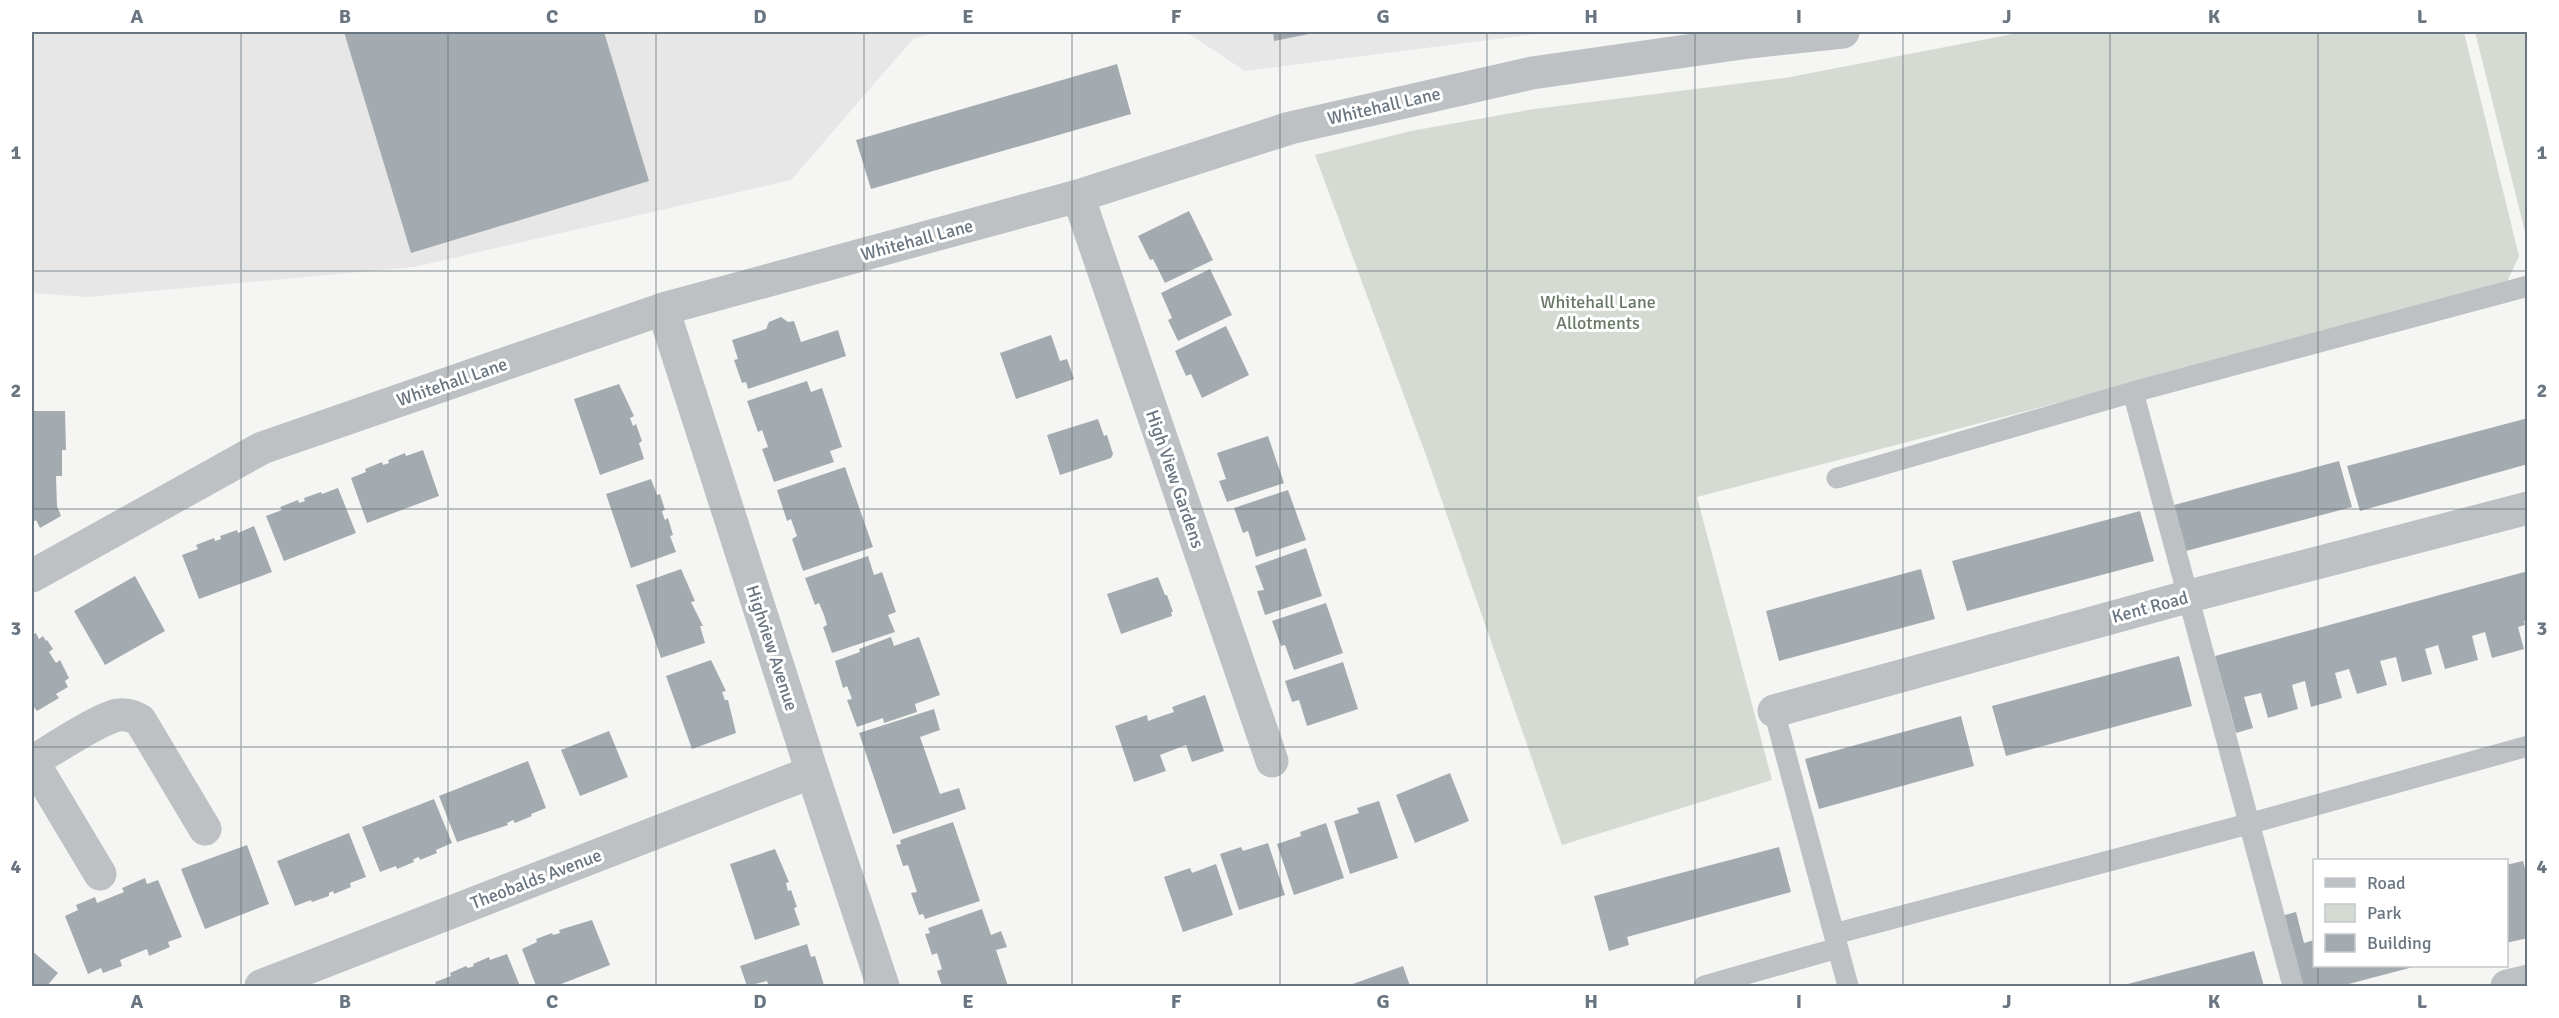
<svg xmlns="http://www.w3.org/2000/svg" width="2559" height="1018" viewBox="0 0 2559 1018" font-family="Signika,sans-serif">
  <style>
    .built { fill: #e6e7e6 }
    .green { fill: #d5dad3 }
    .building { fill: #a4abb0 }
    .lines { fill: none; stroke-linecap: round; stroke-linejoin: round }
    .service { stroke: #bdc1c4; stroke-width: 21 }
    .minor { stroke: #bdc1c4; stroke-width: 33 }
    .grid { fill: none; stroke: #697580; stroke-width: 1.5; stroke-opacity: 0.55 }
    .labels { text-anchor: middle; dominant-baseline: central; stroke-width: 6; stroke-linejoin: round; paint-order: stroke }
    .street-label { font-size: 18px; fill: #697580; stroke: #fff }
    .park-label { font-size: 18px; fill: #697866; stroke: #fff }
    .neatline { fill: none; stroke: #697580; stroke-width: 2 }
    .grid-label { font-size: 20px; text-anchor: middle; font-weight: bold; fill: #697580 }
  </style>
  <rect width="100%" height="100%" fill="#f5f6f3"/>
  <!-- built -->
  <path class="built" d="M32 32H935L913 39 791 180 414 267 87 297 32 293Z
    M1186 32H1551L1245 71Z"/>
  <!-- green -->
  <path class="green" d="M2023 32H2464L2519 256 2505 286 1697 497 1772 780 1562 845 1427 458 1315 155 1411 131 1534 109 1785 78Z
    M2475 32H2527V240Z"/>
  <!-- building -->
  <path class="building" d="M344 32H604L649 181 411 253Z
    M1273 32H1314V33L1274 41Z
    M1117 64 1131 114 871 189 856 140Z
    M1189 211 1213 260 1165 283 1153 259 1150 260 1138 236Z
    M1210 269 1232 315 1178 341 1168 320 1172 318 1161 293Z
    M781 317 788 322 794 321 801 342 838 330 846 356 748 389 746 382 742 383 734 360 738 359 732 340 766 329 769 322Z
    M1226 326 1249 375 1202 398 1191 374 1186 376 1175 351Z
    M1051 335 1060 361 1067 359 1074 379 1016 399 1000 353Z
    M807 381 811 392 822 388 842 447 830 451 834 462 774 482 762 449 768 447 762 430 758 432 747 401Z
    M619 384 634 416 630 418 633 426 636 424 642 441 639 443 644 459 600 475 574 399Z
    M32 411H65L66 450H62V476H56L57 506 61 516 40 528 36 520 32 523Z
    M2528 418V464L2360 511 2347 466Z
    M1098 419 1104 436 1107 435 1113 454 1111 458 1060 475 1047 435Z
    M1268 436 1284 483 1227 502 1219 481 1226 479 1217 453Z
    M423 450 439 496 367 523 351 478 366 472 365 469 382 462 383 465 389 463 388 460 405 453 406 456Z
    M2339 461 2352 507 2186 551 2174 505Z
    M845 467 873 547 803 571 792 539 797 536 791 519 787 521 777 490Z
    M651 479 657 495 660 494 665 510 662 511 663 515 665 520 668 518 673 535 670 536 676 552 631 568 606 494Z
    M338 488 356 533 284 561 266 516 282 510 280 507 298 500 299 503 305 501 304 498 321 492 322 494Z
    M1288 490 1306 540 1256 557 1248 531 1243 533 1234 508Z
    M2140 511 2154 561 1967 611 1952 561Z
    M254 526 272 572 199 599 182 555 198 549 196 545 214 538 215 541 221 539 220 536 237 530 238 533Z
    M1306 548 1322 596 1265 615 1257 591 1264 590 1255 566Z
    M868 556 874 575 882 572 896 612 888 615 895 632 832 653 823 627 827 625 824 615 819 603 815 605 805 578Z
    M681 569 695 601 691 602 703 626H700L705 643 661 658 636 585Z
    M1921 569 1935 619 1779 661 1766 611Z
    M2528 571V620L2524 621 2525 625 2518 627 2524 649 2492 658 2485 632 2472 636 2478 660 2445 669 2438 645 2425 649 2432 674 2402 682 2396 657 2380 661 2387 685 2357 694 2349 669 2335 673 2342 698 2311 707 2305 681 2298 683 2292 685 2298 709 2268 718 2261 693 2244 697 2253 728 2236 733 2215 656Z
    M135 576 165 631 105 665 74 611Z
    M1158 577 1165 595H1167L1173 612H1171L1172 616 1121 634 1107 594Z
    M1326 603 1343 653 1294 670 1285 645 1281 646 1272 621Z
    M36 633 39 639 43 636 46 641 47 640 53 649 49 652 56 663 60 660 69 678 65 681 68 687 56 694 59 698 37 711 33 706 32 707V635Z
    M891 637 894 646 919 637 940 695 915 704 917 712 884 723 883 718 857 727 847 700 852 699 847 686 843 688 835 661 860 652 859 649Z
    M2179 656 2192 706 2006 756 1992 706Z
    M711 660 726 691 722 692 725 700H728L736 733 692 749 666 676Z
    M1343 662 1358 709 1307 726 1299 700 1292 702 1285 681Z
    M1205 695 1224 751 1192 762 1186 745 1160 755 1166 771 1134 782 1115 726 1147 715 1148 721 1162 716 1174 712 1172 707Z
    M934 709 940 730 920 737 940 794 959 788 966 809 893 834 859 733Z
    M1961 716 1974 766 1819 809 1805 759Z
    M609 731 628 777 580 796 561 750Z
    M528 761 546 808 531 814 532 816 515 823 513 820 507 823 508 825 457 842 439 796Z
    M1450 773 1469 821 1415 843 1396 795Z
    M434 799 452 843 436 850 437 853 420 860 419 857 416 858 413 860 414 862 397 869 396 866 380 872 362 827Z
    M1379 801 1398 858 1350 874 1334 821 1359 813 1357 808Z
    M953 822 980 901 925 919 923 914 919 915 911 893 917 892 908 865 903 866 896 845 901 844 900 840Z
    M1326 823 1344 878 1294 895 1277 844 1301 836 1300 832Z
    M349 833 366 877 350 883 351 887 334 894 333 891 329 893V896L312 902 311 900 295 906 277 861Z
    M1268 843 1285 895 1239 910 1220 854 1241 847 1243 851Z
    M247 845 269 904 205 929 181 869Z
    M1779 847 1791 892 1627 937 1629 945 1609 951 1594 896Z
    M775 849 789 882 786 883 788 891 791 890 797 907 794 908 800 925 755 940 730 864Z
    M2523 861 2528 879V938L2506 943V865Z
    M1216 864 1233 915 1183 932 1164 877 1190 868 1192 873Z
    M145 878 147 884 158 880 182 937 168 942 170 947 149 956 147 949 120 960 122 966 103 973 101 968 88 974 65 916 78 910 76 905 95 897 97 903 124 892 122 888Z
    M982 909 991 935 1001 931 1007 947 996 950 1008 986H942L937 971 942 969 937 953 932 955 925 934 930 933 928 928Z
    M2296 912 2304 943 2314 940V966H2417L2341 986H2300L2281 916Z
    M592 920 610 965 556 986H536L522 949 537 942 536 939 552 933 553 935 560 933 559 930Z
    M807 944 811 957 815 956 824 985 769 986 767 981 747 986 740 966Z
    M32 951 58 973 47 986H32Z
    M2254 951 2264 986H2120Z
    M507 954 520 986H437L435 982 451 976 450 973 466 966 468 968 474 966 473 964 489 957 490 960Z
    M1403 966 1410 986H1347Z"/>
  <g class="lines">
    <!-- service -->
    <path class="service" d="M1837 478 2133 392
      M1774 711 1848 986
      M1834 934 2248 824 2528 746
      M1704 986 1838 948
      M2293 986C2239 789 2188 590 2133 392L2528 286"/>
    <!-- minor -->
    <path class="minor" d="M1078 196 1272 761
      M663 309 812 772 883 986
      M32 576 262 448 663 309 1078 196 1290 128 1532 73 1749 42 1843 32
      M1774 711 2190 596 2528 508
      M32 762C51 751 98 719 118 715 126 714 133 716 140 720L205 829
      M33 762 100 874
      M261 986 812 772
      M2507 986 2528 981"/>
  </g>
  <!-- grid -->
  <path class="grid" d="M241 32V986M448 32V986M656 32V986M864 32V986M1072 32V986M1280 32V986M1487 32V986M1695 32V986M1903 32V986M2110 32V986M2318 32V860M32 271H2528M32 509H2528M32 747H2528M2318 966V986"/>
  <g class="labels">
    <!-- street labels -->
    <g class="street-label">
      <text transform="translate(1384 106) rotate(-13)">Whitehall Lane</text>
      <text transform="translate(917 240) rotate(-15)">Whitehall Lane</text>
      <text transform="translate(452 382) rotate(-19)">Whitehall Lane</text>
      <text transform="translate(1175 479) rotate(71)">High View Gardens</text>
      <text transform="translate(2150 607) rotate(-15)">Kent Road</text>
      <text transform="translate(772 648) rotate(72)">Highview Avenue</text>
      <text transform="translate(536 879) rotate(-21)">Theobalds Avenue</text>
    </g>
    <!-- park labels -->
    <g class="park-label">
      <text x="1598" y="302">Whitehall Lane<tspan x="1598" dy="21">Allotments</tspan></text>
    </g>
  </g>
  <!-- border -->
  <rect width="2559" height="1018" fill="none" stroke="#ffffff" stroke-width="66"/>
  <!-- legend -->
  <rect x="2313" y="859" width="195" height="108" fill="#ffffff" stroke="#c3c8cc" stroke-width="1.5"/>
  <rect x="2325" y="878" width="30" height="9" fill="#bdc1c4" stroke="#c3c8cc" stroke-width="1.5"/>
  <text x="2367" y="889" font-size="18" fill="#697580">Road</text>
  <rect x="2325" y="904" width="30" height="18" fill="#d5dad3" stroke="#c3c8cc" stroke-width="1.5"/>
  <text x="2367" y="919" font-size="18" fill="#697580">Park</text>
  <rect x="2325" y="934" width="30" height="18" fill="#a4abb0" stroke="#c3c8cc" stroke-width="1.5"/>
  <text x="2367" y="949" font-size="18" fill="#697580">Building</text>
  <rect x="33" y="33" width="2493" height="952" class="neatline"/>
  <g class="grid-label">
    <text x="137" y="23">A</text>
    <text x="345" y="23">B</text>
    <text x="552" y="23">C</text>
    <text x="760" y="23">D</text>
    <text x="968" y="23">E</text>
    <text x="1176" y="23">F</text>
    <text x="1383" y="23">G</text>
    <text x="1591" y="23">H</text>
    <text x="1799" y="23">I</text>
    <text x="2007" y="23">J</text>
    <text x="2214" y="23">K</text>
    <text x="2422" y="23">L</text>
    <text x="16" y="159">1</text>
    <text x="2542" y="159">1</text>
    <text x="16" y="397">2</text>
    <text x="2542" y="397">2</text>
    <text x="16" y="635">3</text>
    <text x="2542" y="635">3</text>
    <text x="16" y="873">4</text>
    <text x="2542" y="873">4</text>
    <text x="137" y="1008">A</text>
    <text x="345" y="1008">B</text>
    <text x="552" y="1008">C</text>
    <text x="760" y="1008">D</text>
    <text x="968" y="1008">E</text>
    <text x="1176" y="1008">F</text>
    <text x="1383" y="1008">G</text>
    <text x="1591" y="1008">H</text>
    <text x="1799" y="1008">I</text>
    <text x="2007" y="1008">J</text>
    <text x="2214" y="1008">K</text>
    <text x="2422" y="1008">L</text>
  </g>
</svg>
